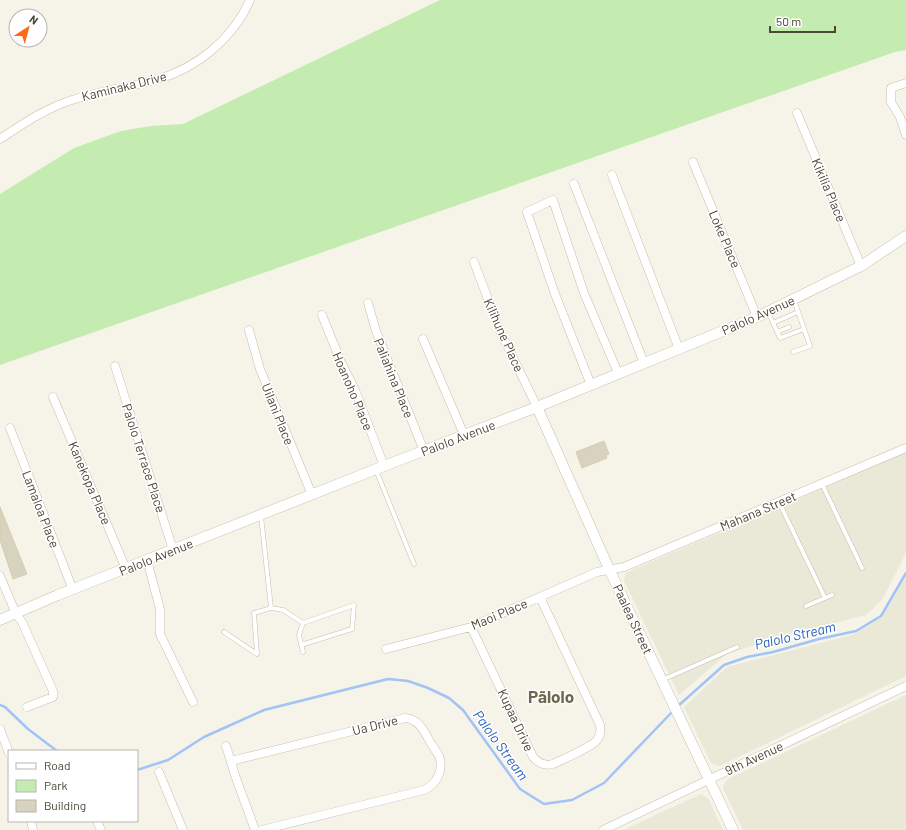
<svg xmlns="http://www.w3.org/2000/svg" width="906" height="830" viewBox="0 0 906 830" font-family="Barlow,sans-serif">
  <style>
    .residential { fill: #eae8d7 }
    .green { fill: #c5ecb0 }
    .lines { fill: none; stroke-linecap: round; stroke-linejoin: round }
    .stream { stroke: #a2c3f6; stroke-width: 2.5 }
    .building { fill: #d8d3be; stroke: #d4cdb0 }
    .service-casing { stroke: #c2bfab; stroke-width: 5 }
    .minor-casing { stroke: #c2bfab; stroke-width: 9 }
    .tertiary-casing { stroke: #c2bfab; stroke-width: 11 }
    .service { stroke: #fff; stroke-width: 4 }
    .minor { stroke: #fff; stroke-width: 8 }
    .tertiary { stroke: #fff; stroke-width: 10 }
    .labels { text-anchor: middle; dominant-baseline: central; stroke-width: 3; stroke-linejoin: round; paint-order: stroke }
    .street-label { font-size: 13px; fill: #4a4737; stroke: #fff }
    .water-label { font-size: 14px; font-style: italic; fill: #2760bf; stroke: #fff }
    .district-label { font-size: 17px; font-weight: bold; fill: #6e674d; stroke: #fff }
  </style>
  <rect width="100%" height="100%" fill="#f6f4e9"/>
  <!-- residential -->
  <path class="residential" d="M906 453V553L882 600 866 615 773 639 727 654 679 695 625 583 624 579 626 573 632 570Z
    M906 576V676L720 766 715 765 711 763 684 707 727 667 852 635 882 617Z
    M906 695V830H743L723 788 724 784 728 779Z
    M701 794 708 798 723 830H623Z"/>
  <!-- green -->
  <path class="green" d="M440 0H906V50L895 52 0 365V194L74 148 121 131 151 126 183 124Z"/>
  <g class="lines">
    <!-- stream -->
    <path class="stream" d="M0 705 5 707 28 729 57 751
      M678 706 724 665 747 657 773 652 819 639 856 631 881 616 906 573
      M137 770 168 760 204 737 264 710 388 679 408 681 428 688 449 698 463 710 520 789 544 804 572 800 604 783 673 711"/>
  </g>
  <!-- building -->
  <path class="building" d="M604 441 609 454 606 455 607 458 582 468 576 452Z
    M0 507 27 574 13 579 0 540Z"/>
  <g class="lines">
    <defs>
      <path id="service" d="M768 312 780 338 804 329
        M773 323 798 312
        M777 332 789 327
        M793 352 810 346 794 300
        M376 470 414 564
        M822 484 862 568
        M779 502 825 598
        M806 606 832 595
        M271 608 283 610 303 623 354 605 352 629 301 645
        M224 632 257 654 254 613 271 608 261 516
        M303 652 299 635 303 623
        M662 680 737 647"/>
      <path id="minor" d="M906 83 891 88V102L900 117 906 135
        M797 113 861 266
        M0 139C24 123 48 107 75 99 101 91 129 87 155 80 196 69 233 39 250 0
        M693 162 757 317
        M612 175 679 349
        M574 184 644 363
        M474 262 500 331 537 407
        M368 303 376 331 424 451
        M322 315 341 362 355 390 384 466
        M249 330 260 369 312 495
        M423 339 464 435
        M115 366 173 550
        M591 385 555 294 527 212 553 200 584 293 618 373
        M53 397 126 569
        M10 428 73 590
        M147 560 160 609V634L193 702
        M0 576 16 614 22 622 53 691V697L27 707
        M471 627 533 757C539 764 545 766 553 764 563 759 591 748 597 740 600 736 601 730 600 725L540 597
        M386 649 471 627 597 572 624 567 906 448
        M0 729 9 753
        M226 746 236 778 255 830
        M231 761 405 718C418 719 423 729 429 740 432 745 436 751 439 756 444 770 437 784 424 790L262 830
        M159 772 183 830
        M31 821 33 830
        M97 821 101 830
        M603 830 906 686"/>
      <path id="tertiary" d="M537 407 610 571 733 830
        M0 620 58 595 384 466 537 407 757 317 861 266 906 236"/>
    </defs>
    <!-- service casing -->
    <use href="#service" class="service-casing"/>
    <!-- minor casing -->
    <use href="#minor" class="minor-casing"/>
    <!-- tertiary casing -->
    <use href="#tertiary" class="tertiary-casing"/>
    <!-- service -->
    <use href="#service" class="service"/>
    <!-- minor -->
    <use href="#minor" class="minor"/>
    <!-- tertiary -->
    <use href="#tertiary" class="tertiary"/>
  </g>
  <g class="labels">
    <!-- street labels -->
    <g class="street-label">
      <text transform="translate(124 86) rotate(-14)">Kaminaka Drive</text>
      <text transform="translate(829 190) rotate(67)">Kikilia Place</text>
      <text transform="translate(725 239) rotate(67)">Loke Place</text>
      <text transform="translate(758 315) rotate(-24)">Palolo Avenue</text>
      <text transform="translate(504 335) rotate(66)">Kilihune Place</text>
      <text transform="translate(394 378) rotate(68)">Paliahina Place</text>
      <text transform="translate(353 391) rotate(67)">Hoanoho Place</text>
      <text transform="translate(278 414) rotate(68)">Uilani Place</text>
      <text transform="translate(458 438) rotate(-21)">Palolo Avenue</text>
      <text transform="translate(144 458) rotate(72)">Palolo Terrace Place</text>
      <text transform="translate(90 483) rotate(67)">Kanekopa Place</text>
      <text transform="translate(41 509) rotate(69)">Lamaloa Place</text>
      <text transform="translate(758 511) rotate(-23)">Mahana Street</text>
      <text transform="translate(156 557) rotate(-22)">Palolo Avenue</text>
      <text transform="translate(499 614) rotate(-23)">Maoi Place</text>
      <text transform="translate(633 619) rotate(65)">Paalea Street</text>
      <text transform="translate(516 720) rotate(65)">Kupaa Drive</text>
      <text transform="translate(375 725) rotate(-14)">Ua Drive</text>
      <text transform="translate(754 758) rotate(-25)">9th Avenue</text>
    </g>
    <!-- water labels -->
    <g class="water-label">
      <text transform="translate(795 635) rotate(-13)">Palolo Stream</text>
      <text transform="translate(501 745) rotate(54)">Palolo Stream</text>
    </g>
    <!-- district labels -->
    <g class="district-label">
      <text x="551" y="696">Pālolo</text>
    </g>
  </g>
  <!-- legend -->
  <rect x="8" y="750" width="130" height="72" fill="#ffffff" stroke="#b7b5af"/>
  <rect x="16" y="763" width="20" height="6" fill="#ffffff" stroke="#b7b5af"/>
  <text x="44" y="770" font-size="12" fill="#4a4737">Road</text>
  <rect x="16" y="780" width="20" height="12" fill="#c5ecb0" stroke="#b7b5af"/>
  <text x="44" y="790" font-size="12" fill="#4a4737">Park</text>
  <rect x="16" y="800" width="20" height="12" fill="#d8d3be" stroke="#b7b5af"/>
  <text x="44" y="810" font-size="12" fill="#4a4737">Building</text>
  <!-- north arrow -->
  <g transform="translate(28 28) rotate(36)"><circle r="19" fill="#ffffff" stroke="#b7b5af"/>
  <path d="M0-3L7 15L0 10L-7 15Z" fill="#ff6917"/>
  <text y="-6" font-size="11" font-weight="bold" text-anchor="middle" fill="#4a4737">N</text>
  </g>
  <!-- scale -->
  <path d="M770 26v6h65v-6" fill="none" stroke="#4a4737" stroke-width="2"/>
  <text x="776" y="26" font-size="12" fill="#4a4737" stroke="#ffffff" stroke-width="3" paint-order="stroke">50 m</text>
</svg>
